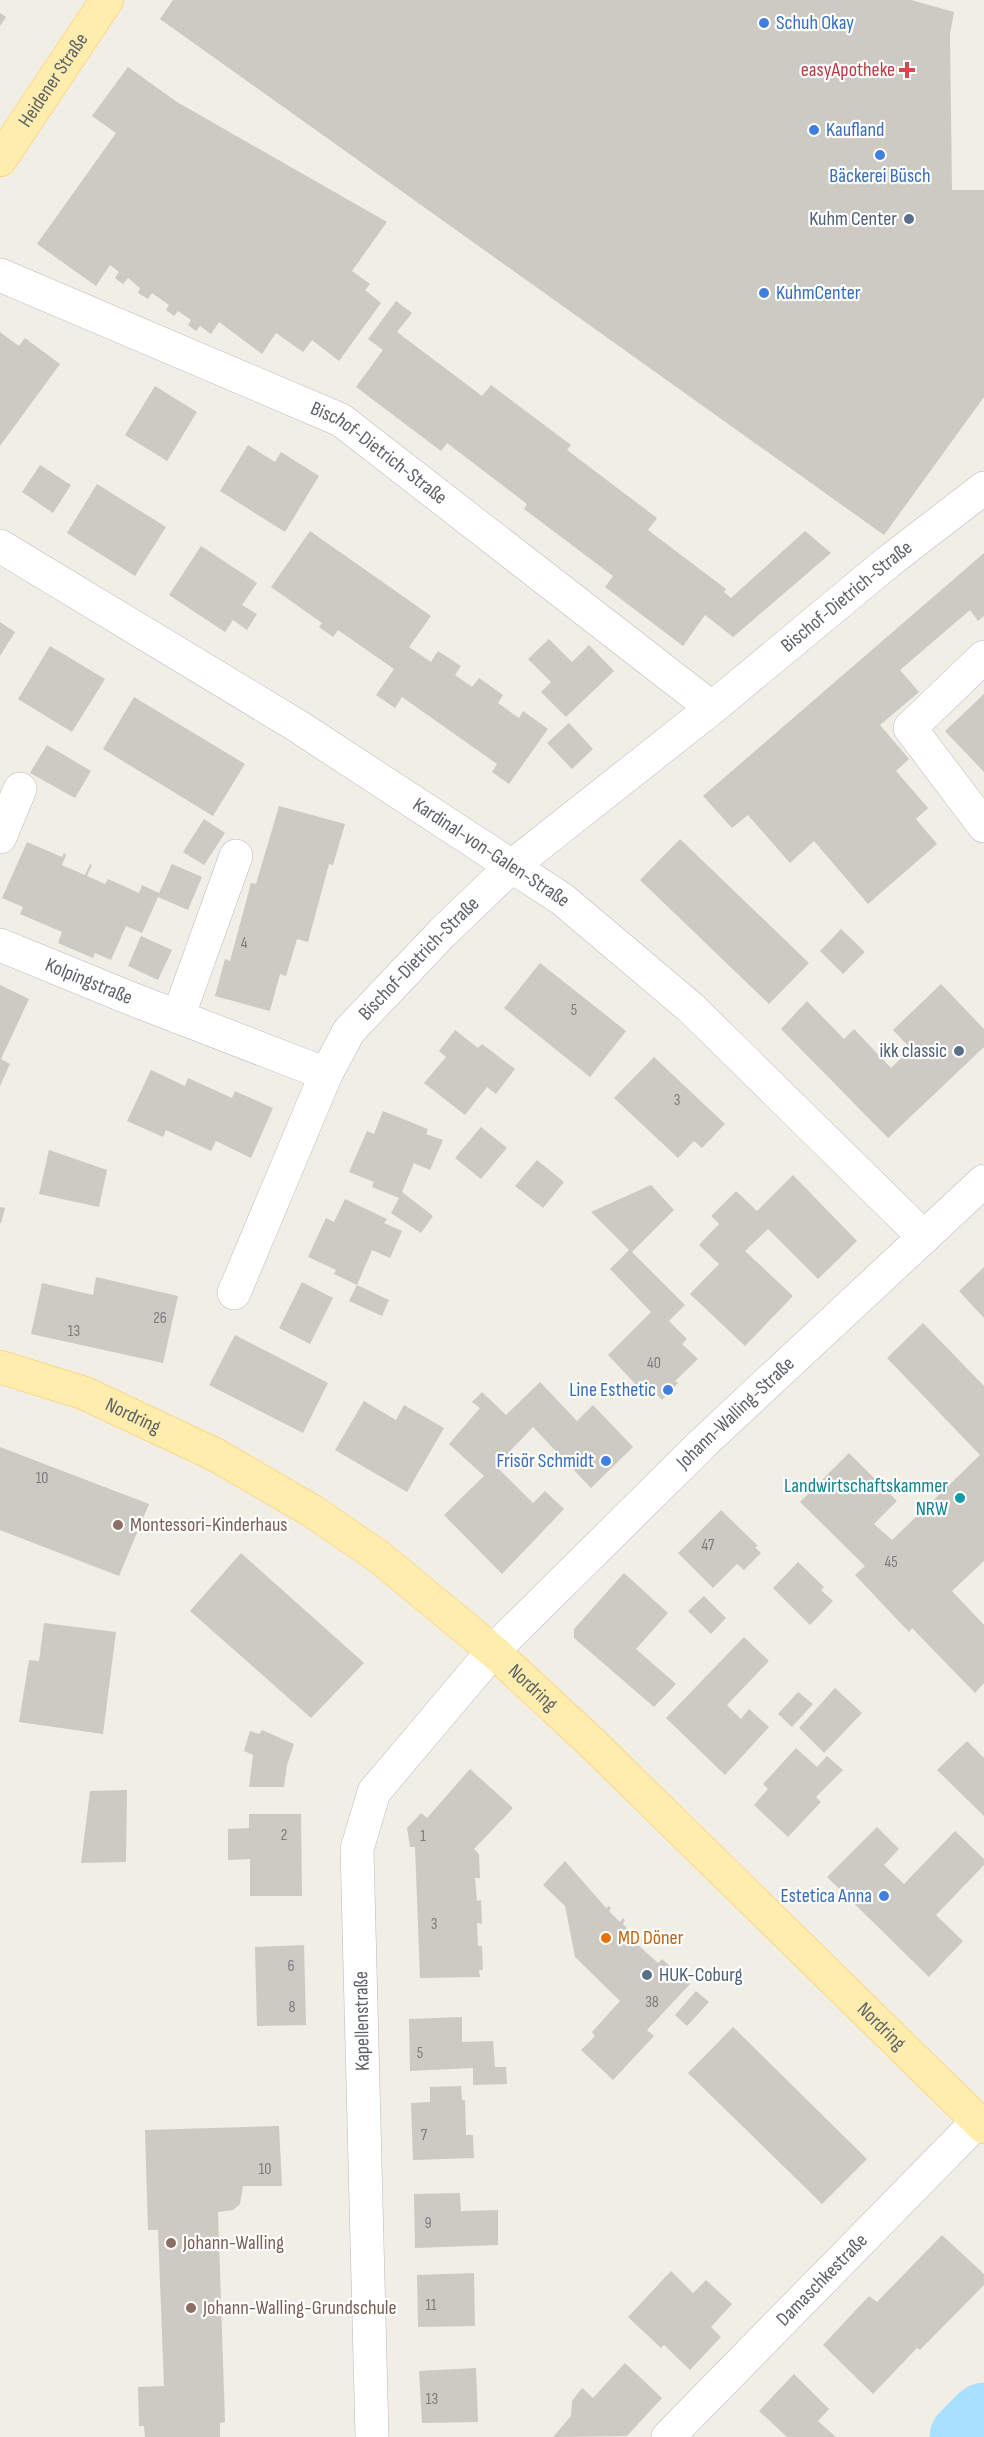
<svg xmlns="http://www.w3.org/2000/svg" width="984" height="2437" viewBox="0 0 984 2437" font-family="'Sofia Sans Condensed',sans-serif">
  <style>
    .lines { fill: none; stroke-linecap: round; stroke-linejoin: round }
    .river { stroke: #a9dfff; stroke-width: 69 }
    .building { fill: #cdc9c3 }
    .minor-casing { stroke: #b7babe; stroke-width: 34 }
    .major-casing { stroke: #ffc352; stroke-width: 34 }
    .minor { stroke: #fff; stroke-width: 33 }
    .major { stroke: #ffedae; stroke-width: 33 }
    .shop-dot { fill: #3f7fe0; stroke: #fff; stroke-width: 2 }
    .health-dot { fill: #e0444e; stroke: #fff; stroke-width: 2 }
    .service-dot { fill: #5c6f8a; stroke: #fff; stroke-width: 2 }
    .culture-dot { fill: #0f9aa8; stroke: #fff; stroke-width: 2 }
    .education-dot { fill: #8d6e63; stroke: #fff; stroke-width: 2 }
    .food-dot { fill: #e8710a; stroke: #fff; stroke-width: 2 }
    .labels { text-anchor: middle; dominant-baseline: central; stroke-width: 4.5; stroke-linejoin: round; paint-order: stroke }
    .number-label { font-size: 16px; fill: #7a7c7f }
    .shop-label { font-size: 20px; fill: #366cbe; stroke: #fff; text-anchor: start }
    .health-label { font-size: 20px; fill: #be3a42; stroke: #fff; text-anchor: end }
    .street-label { font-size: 20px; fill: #5e6368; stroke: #fff }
    .service-label { font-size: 20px; fill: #4e5e75; stroke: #fff; text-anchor: end }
    .culture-label { font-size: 20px; fill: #0d838f; stroke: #fff; text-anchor: end }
    .education-label { font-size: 20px; fill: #785e54; stroke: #fff; text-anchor: start }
    .food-label { font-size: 20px; fill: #c56008; stroke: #fff; text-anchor: start }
  </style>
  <rect width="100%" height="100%" fill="#f1eee6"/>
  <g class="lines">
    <!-- river -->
    <path class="river" d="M964 2437 984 2417"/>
  </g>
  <!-- building -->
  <path class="building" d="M173 0H911L954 12 950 34 952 190H984V397L884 535 160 19Z
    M0 13 6 17 0 26Z
    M128 67 177 102 387 222 352 271 370 284 365 290 381 303 339 361 312 340 303 352 276 333 262 354 219 322 211 334 200 326 196 331 188 325 191 320 178 311 174 316 166 310 169 305 152 293 148 299 138 293 140 288 128 278 123 284 115 278 119 272 110 265 96 286 37 244 116 133 92 116Z
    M396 301 412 313 397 332 482 396 491 385 571 445 567 450 657 518 648 530 726 589 724 592 731 598 805 531 831 553 733 637 705 615 683 646 605 587 613 576 524 509 527 504 447 443 441 451 356 387 383 350 368 339Z
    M0 332 19 346 25 338 60 364 0 446Z
    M155 386 197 412 167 461 125 435Z
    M248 445 275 462 281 452 319 476 285 532 220 491Z
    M40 465 71 485 53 513 22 492Z
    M97 484 166 527 135 576 67 533Z
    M310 531 431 616 409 647 431 662 438 651 461 666 455 675 472 687 479 678 503 695 498 703 519 718 523 711 548 729 509 784 492 772 497 764 402 697 395 708 376 695 394 669 338 630 333 637 319 627 322 623 271 587Z
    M201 546 257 583 242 605 257 614 247 630 233 620 225 632 169 595Z
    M984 553V616L978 621 970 610 900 670 919 692 880 725 909 759 896 771 928 808 916 819 937 844 868 904 814 841 790 863 748 815 732 828 703 796Z
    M0 622 15 632 0 656Z
    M549 639 572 662 589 645 614 671 566 717 541 692 551 682 528 659Z
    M50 646 105 679 72 732 18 699Z
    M984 694V772L945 731Z
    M134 697 245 764 213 816 103 749Z
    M569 723 593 749 572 769 547 743Z
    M47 745 91 771 75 798 30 773Z
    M279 806 345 824 333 865 329 864 308 942 297 939 286 976 280 974 270 1011 215 996 225 959 230 961 251 883 256 884Z
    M204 819 225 833 204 865 183 852Z
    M680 839 809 963 769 1004 640 880Z
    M27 842 62 857 64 853 66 855 62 865 85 875 90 864 92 865 87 876 105 884 108 879 139 893 142 885 159 893 172 864 202 877 188 910 158 897 142 933 126 926 111 960 95 953 93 958 58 943 62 932 20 914 23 907 2 898Z
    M841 929 865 952 843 974 820 951Z
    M141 936 172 950 158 980 128 966Z
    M540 963 626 1031 590 1077 504 1008Z
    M941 984 984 1029V1047L888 1138 781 1029 807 1001 844 1039 854 1029 891 1068 911 1049 893 1030Z
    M0 985 29 999 1 1059 10 1064 0 1086Z
    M455 1030 478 1048 482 1044 515 1069 496 1094 487 1087 465 1115 424 1083 446 1057 439 1051Z
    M654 1057 725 1124 702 1148 694 1141 678 1158 614 1098Z
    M151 1070 185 1086 188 1078 232 1098 235 1091 273 1108 251 1158 216 1141 211 1151 166 1130 163 1137 127 1121Z
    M383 1111 428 1129 426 1134 443 1140 430 1170 414 1163 402 1192 433 1216 421 1233 391 1213 399 1198 372 1187 374 1182 349 1172 367 1131 374 1134Z
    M481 1127 507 1148 481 1179 455 1158Z
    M49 1150 107 1170 99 1207 39 1194Z
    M537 1160 564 1182 543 1208 515 1186Z
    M793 1175 857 1241 818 1279 768 1229 745 1251 793 1296 745 1346 690 1294 719 1264 699 1245 719 1224 711 1216 736 1191 757 1211Z
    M651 1185 674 1210 632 1252 685 1305 669 1321 687 1339 682 1344 698 1359 675 1381 678 1383 662 1400 646 1383 640 1389 608 1355 651 1312 610 1269 629 1250 591 1212Z
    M345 1199 387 1219 384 1223 402 1231 390 1258 372 1250 357 1285 334 1274 336 1270 308 1257 326 1218 334 1222Z
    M0 1207 5 1208 1 1223H0Z
    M984 1267V1318L959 1291Z
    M96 1277 178 1296 163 1363 31 1334 42 1283 93 1295Z
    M302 1282 333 1298 310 1344 279 1328Z
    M357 1285 389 1300 382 1316 349 1301Z
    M923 1323 984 1386V1561L952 1591 984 1625V1683L975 1693 912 1628 909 1632 855 1575 865 1566 800 1502 849 1453 897 1501 874 1524 892 1540 980 1455 887 1358Z
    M235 1335 328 1383 303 1433 209 1385Z
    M540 1382 577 1421 593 1405 633 1447 591 1488 533 1427 496 1466 533 1503 545 1491 564 1509 502 1574 444 1515 484 1476 449 1444 480 1408 472 1402 482 1392 506 1415Z
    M364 1401 396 1420 404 1405 444 1428 407 1492 335 1450Z
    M0 1447 149 1504 119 1576 0 1530Z
    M721 1510 758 1546 755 1547 761 1553 744 1570 737 1564 713 1588 678 1553Z
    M241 1553 364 1663 311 1718 190 1611Z
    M798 1562 824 1587 821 1590 833 1601 810 1625 773 1588Z
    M624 1573 668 1613 636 1649 676 1684 654 1707 574 1638V1629Z
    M704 1596 726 1618 711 1634 688 1611Z
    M44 1623 116 1632 103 1734 19 1722 29 1660 39 1661Z
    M744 1637 769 1661 727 1705 741 1719 749 1709 769 1727 725 1775 666 1718Z
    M835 1688 862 1713 824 1753 799 1728Z
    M798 1692 813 1704 792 1727 778 1714Z
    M262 1730 294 1744 287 1765 284 1787H249L253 1755 244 1751 250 1731 259 1734Z
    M967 1741 984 1758V1816L937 1770Z
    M796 1748 817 1767 827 1756 843 1770 816 1797 821 1802 788 1837 754 1805 768 1789 763 1784Z
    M470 1769 513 1808 474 1849 479 1854 480 1878H475L477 1901 481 1900 482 1924 477 1923 478 1946H482L483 1970H479L480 1977 420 1978 415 1847H410L407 1828 421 1813 427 1818Z
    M127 1790 126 1862 81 1863 90 1791Z
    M249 1814H301L302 1896H250V1859L228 1860V1829L249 1828Z
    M877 1827 899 1849 884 1865 904 1884 955 1831 984 1859V1865L936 1915 963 1941 929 1977 827 1877Z
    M565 1861 606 1908 609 1906 611 1908 609 1911 620 1922 623 1918 625 1920 623 1924 637 1939 642 1940 637 1944 658 1963 662 1959 690 1984 647 2030 654 2036 613 2080 581 2050 595 2036 592 2032 620 2001 575 1957 565 1906 543 1885Z
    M304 1945 306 2025 257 2026 255 1947Z
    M696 1991 709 2002 687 2026 675 2015Z
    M462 2017V2042L493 2041 495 2067H506L507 2084 473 2085V2068L410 2071 409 2019Z
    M733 2027 867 2159 822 2204 688 2073Z
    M461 2086 462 2100H465L466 2135H473L474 2158 413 2160 411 2103 430 2102V2087Z
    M279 2126 282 2186H243L240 2204 233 2210 218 2212 225 2422 220 2423V2437H145L144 2426H139L138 2387 164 2386 158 2230H148L145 2130Z
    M460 2193 461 2211 498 2210V2245L415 2248 414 2194Z
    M942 2235 984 2274V2285L920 2350 917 2348 873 2394 823 2345 869 2296 877 2302Z
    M671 2271 693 2293 706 2280 732 2304 711 2327 721 2337 690 2370 664 2345 661 2348 628 2317Z
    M474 2273 475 2326 418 2327 417 2275Z
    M625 2363 662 2398 627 2436 553 2437 571 2416 572 2401 582 2388 593 2398Z
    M476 2368 478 2422 422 2423 419 2371Z
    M794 2374 829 2409 818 2421 836 2437H787L759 2411Z"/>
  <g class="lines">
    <defs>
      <g id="minor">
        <path id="s1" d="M0 275 341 420 712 708"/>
        <path id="s2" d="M0 546 296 725 562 899 690 1007 924 1237"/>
        <path d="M984 657 910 728 984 826"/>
        <path d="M0 837 20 789"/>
        <path id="s3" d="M0 945 127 997 326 1074"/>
        <path d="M178 1017 236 856"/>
        <path id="s4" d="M234 1293 326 1074 349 1031 443 932 512 866 712 708 888 562 984 488"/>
        <path id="s5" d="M372 2437 357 1849 374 1792 493 1651 702 1444 984 1181"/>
        <path id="s6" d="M668 2437 978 2121"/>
      </g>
      <g id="major">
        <path id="s7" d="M0 160 107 0"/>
        <path id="s8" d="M0 1367 84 1393 216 1455 312 1511 378 1556 493 1651 590 1741 984 2127"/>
      </g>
    </defs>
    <!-- minor casing -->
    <use href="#minor" class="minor-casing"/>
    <!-- major casing -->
    <use href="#major" class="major-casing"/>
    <!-- minor -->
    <use href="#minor" class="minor"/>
    <!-- major -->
    <use href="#major" class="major"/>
  </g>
  <!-- markers -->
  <g class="shop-dot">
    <circle cx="764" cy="23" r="6"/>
    <circle cx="814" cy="130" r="6"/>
    <circle cx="880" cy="155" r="6"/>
    <circle cx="764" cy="293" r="6"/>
    <circle cx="668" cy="1390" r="6"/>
    <circle cx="606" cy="1461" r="6"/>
    <circle cx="884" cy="1896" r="6"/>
  </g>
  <path class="health-dot" d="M904 61h6v6h6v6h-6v6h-6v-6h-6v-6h6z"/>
  <g class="service-dot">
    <circle cx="909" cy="219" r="6"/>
    <circle cx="959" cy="1051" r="6"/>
    <circle cx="647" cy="1975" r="6"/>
  </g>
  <circle class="culture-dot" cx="960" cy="1498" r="6"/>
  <g class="education-dot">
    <circle cx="118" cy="1525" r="6"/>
    <circle cx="171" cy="2243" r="6"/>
    <circle cx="191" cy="2308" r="6"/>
  </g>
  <circle class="food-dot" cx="606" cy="1938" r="6"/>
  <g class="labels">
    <!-- number labels -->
    <g class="number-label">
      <text x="244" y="943">4</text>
      <text x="574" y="1010">5</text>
      <text x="677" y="1100">3</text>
      <text x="160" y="1318">26</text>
      <text x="74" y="1331">13</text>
      <text x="654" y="1363">40</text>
      <text x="42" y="1478">10</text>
      <text x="708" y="1545">47</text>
      <text x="891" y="1562">45</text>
      <text x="284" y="1835">2</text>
      <text x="423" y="1836">1</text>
      <text x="434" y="1924">3</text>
      <text x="291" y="1966">6</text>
      <text x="652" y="2002">38</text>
      <text x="292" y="2007">8</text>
      <text x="420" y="2053">5</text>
      <text x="424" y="2135">7</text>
      <text x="265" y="2169">10</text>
      <text x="428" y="2223">9</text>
      <text x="431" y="2305">11</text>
      <text x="432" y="2399">13</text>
    </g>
    <!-- shop labels -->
    <g class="shop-label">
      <text x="776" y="23">Schuh Okay</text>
      <text x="826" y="130">Kaufland</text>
      <text x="880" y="176" text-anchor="middle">Bäckerei Büsch</text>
      <text x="776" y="293">KuhmCenter</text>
      <text x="656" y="1390" text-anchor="end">Line Esthetic</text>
      <text x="594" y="1461" text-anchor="end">Frisör Schmidt</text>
      <text x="872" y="1896" text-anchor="end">Estetica Anna</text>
    </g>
    <!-- health labels -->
    <g class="health-label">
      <text x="895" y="70">easyApotheke</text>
    </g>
    <!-- street labels -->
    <g class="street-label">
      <text stroke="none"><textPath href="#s7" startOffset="96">Heidener Straße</textPath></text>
      <text stroke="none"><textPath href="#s1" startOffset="420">Bischof-Dietrich-Straße</textPath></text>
      <text stroke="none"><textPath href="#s4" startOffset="948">Bischof-Dietrich-Straße</textPath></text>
      <text stroke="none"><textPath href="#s2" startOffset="579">Kardinal-von-Galen-Straße</textPath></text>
      <text stroke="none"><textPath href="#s4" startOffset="387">Bischof-Dietrich-Straße</textPath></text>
      <text stroke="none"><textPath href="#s3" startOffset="96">Kolpingstraße</textPath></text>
      <text stroke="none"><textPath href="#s5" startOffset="1172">Johann-Walling-Straße</textPath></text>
      <text stroke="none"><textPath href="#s8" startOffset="142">Nordring</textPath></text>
      <text stroke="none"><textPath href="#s8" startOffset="628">Nordring</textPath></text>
      <text transform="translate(362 2021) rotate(-91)">Kapellenstraße</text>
      <text stroke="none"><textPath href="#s8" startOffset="1114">Nordring</textPath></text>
      <text stroke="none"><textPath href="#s6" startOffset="220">Damaschkestraße</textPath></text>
    </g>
    <!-- service labels -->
    <g class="service-label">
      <text x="897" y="219">Kuhm Center</text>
      <text x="947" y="1051">ikk classic</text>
      <text x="659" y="1975" text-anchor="start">HUK-Coburg</text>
    </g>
    <!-- culture labels -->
    <g class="culture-label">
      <text x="948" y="1486">Landwirtschaftskammer<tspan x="948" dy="23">NRW</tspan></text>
    </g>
    <!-- education labels -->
    <g class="education-label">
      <text x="130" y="1525">Montessori-Kinderhaus</text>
      <text x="183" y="2243">Johann-Walling</text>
      <text x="203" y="2308">Johann-Walling-Grundschule</text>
    </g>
    <!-- food labels -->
    <g class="food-label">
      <text x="618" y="1938">MD Döner</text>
    </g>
  </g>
</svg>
